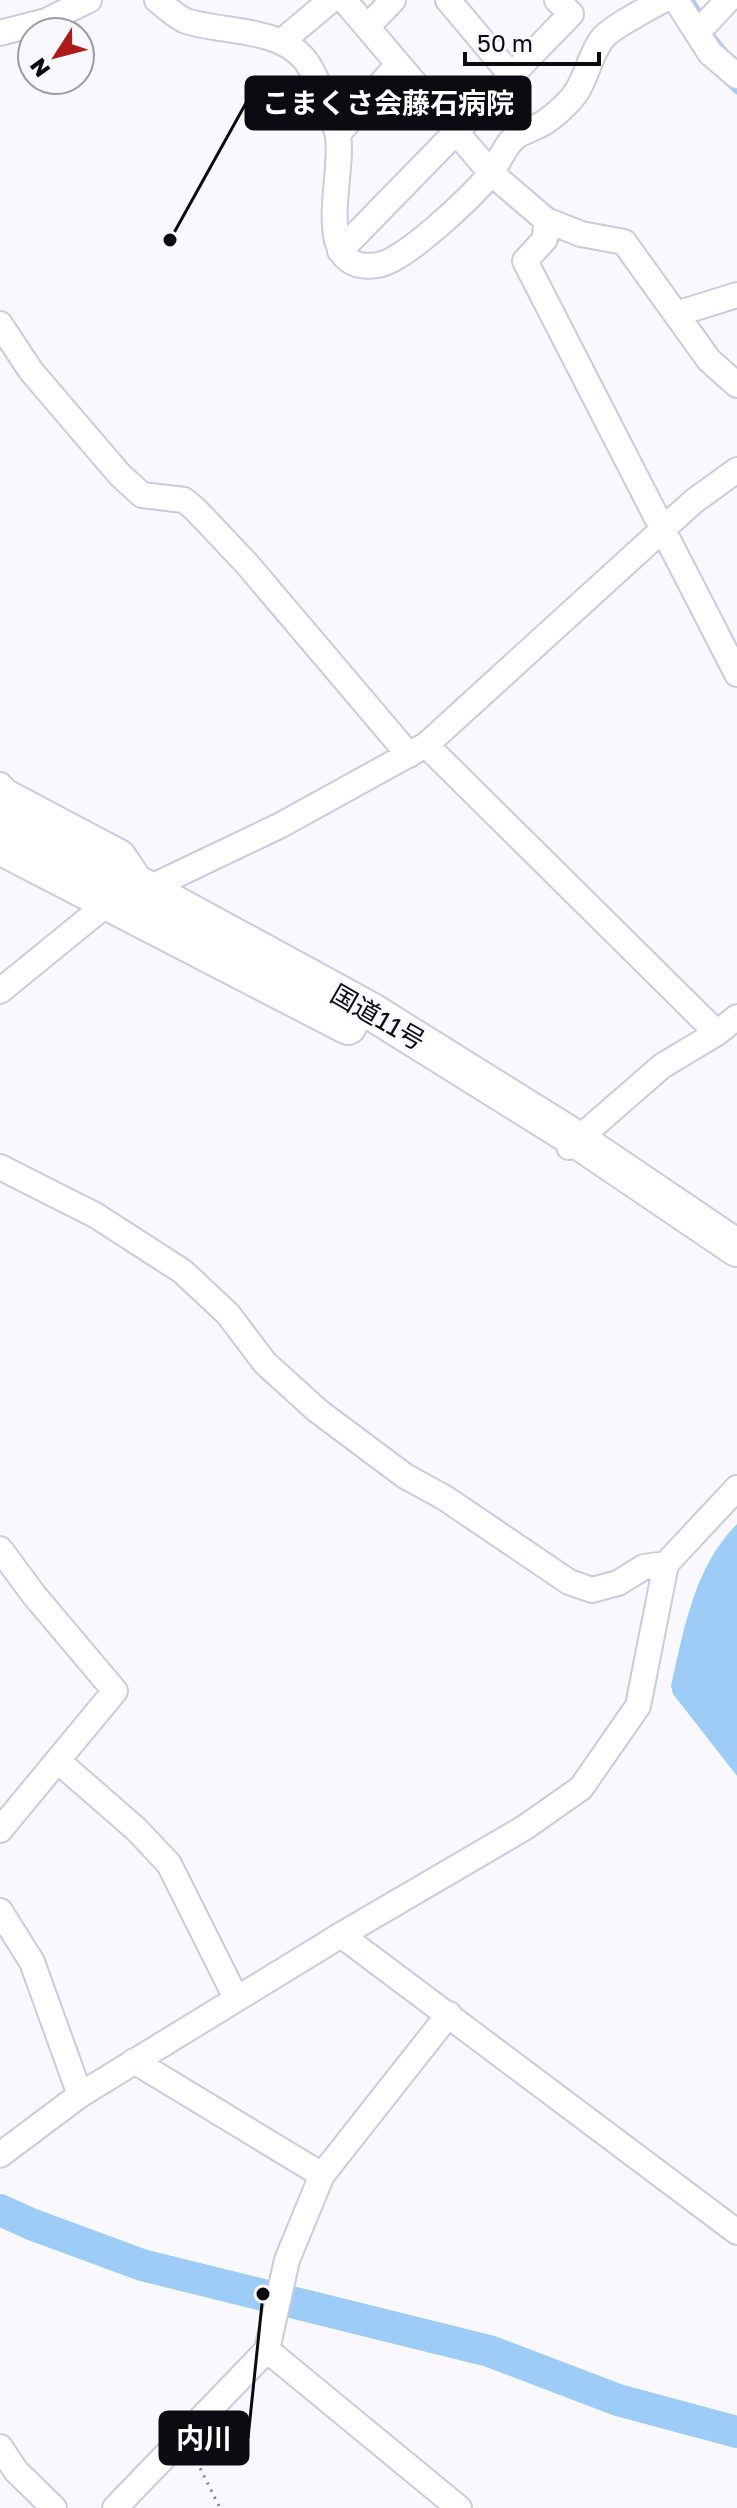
<svg xmlns="http://www.w3.org/2000/svg" width="737" height="2508" viewBox="0 0 737 2508" font-family="'Golos Text','Noto Sans JP',sans-serif">
  <style>
    .water { fill: #9dccf7 }
    .lines { fill: none; stroke-linecap: round; stroke-linejoin: round }
    .stream { stroke: #9dccf7; stroke-width: 5 }
    .river { stroke: #9dccf7; stroke-width: 32 }
    .minor-casing { stroke: #cbcadf; stroke-width: 28 }
    .highway-casing { stroke: #cbcadf; stroke-width: 40 }
    .path { stroke: #808085; stroke-width: 3; stroke-dasharray: 2 6; stroke-linecap: butt }
    .minor { stroke: #fff; stroke-width: 24 }
    .highway { stroke: #fff; stroke-width: 36 }
    .labels { text-anchor: middle; dominant-baseline: central; stroke-width: 6; stroke-linejoin: round; paint-order: stroke }
    .street-label { font-size: 26px; fill: #0b0b11; stroke: #f9f9fd }
    .leader { fill: none; stroke: #0b0b11; stroke-width: 3 }
    .callout-dot { fill: #0b0b11; stroke: #f9f9fd; stroke-width: 3 }
    .callout { fill: #0b0b11; stroke: #0b0b11; stroke-width: 3 }
    .callout-label { font-size: 28px; text-anchor: middle; font-weight: bold; fill: #fff }
  </style>
  <rect width="100%" height="100%" fill="#f9f9fd"/>
  <!-- water -->
  <path class="water" d="M737 1524V1776L673 1694 671 1686C684 1629 694 1567 737 1524Z"/>
  <g class="lines">
    <!-- stream -->
    <path class="stream" d="M692 0 701 14
      M711 33 728 54
      M727 83 737 92"/>
    <!-- river -->
    <path class="river" d="M0 2210 31 2224 142 2265 489 2351 618 2400 737 2432"/>
    <defs>
      <path id="minor" d="M157 0C166 7 176 17 186 21 223 33 278 27 305 60 315 72 332 116 337 132 348 166 306 276 378 265 406 260 470 198 490 175 498 164 503 149 513 139 521 131 535 129 545 122 554 116 565 106 572 98 586 82 589 56 602 39 610 28 649 8 663 0
        M344 0 491 173 546 220 545 239 525 261 737 674
        M448 0 511 75
        M676 0 710 53 737 76
        M367 27 393 0
        M0 33 46 21 89 0
        M697 33 728 0
        M281 42 331 0
        M338 134 398 64
        M546 220 581 234 624 242 709 360 737 385
        M340 251 571 14 557 0
        M676 314 737 295
        M0 324 31 371 120 475 142 495 184 500 195 509 247 564 409 755
        M426 745 717 1033
        M0 785 5 791 122 853 143 884
        M0 991 108 903 147 889 281 825 426 745 694 501 737 470
        M569 1147 662 1066 717 1033 737 1017
        M0 1167 95 1215 182 1271 228 1314 265 1363 318 1411 405 1476 445 1498 569 1582 592 1590 618 1583 644 1567 666 1564
        M0 1549 34 1595 115 1691 0 1830
        M58 1761 136 1829 169 1864 236 1998
        M0 1911 32 1962 80 2095
        M341 1935 737 2232
        M134 2061 322 2175
        M0 2155 80 2095 341 1935 524 1828 581 1788 638 1706 666 1564 737 1488
        M267 2350 459 2508
        M0 2447 16 2471 54 2508
        M115 2508 267 2350 287 2260 322 2175 449 2014"/>
      <path id="highway" d="M0 818 147 889 369 1010 579 1141 737 1248
        M0 846 348 1026"/>
    </defs>
    <!-- minor casing -->
    <use href="#minor" class="minor-casing"/>
    <!-- highway casing -->
    <use href="#highway" class="highway-casing"/>
    <!-- path -->
    <path class="path" d="M193 2454 220 2508"/>
    <!-- minor -->
    <use href="#minor" class="minor"/>
    <!-- highway -->
    <use href="#highway" class="highway"/>
  </g>
  <g class="labels">
    <!-- street labels -->
    <g class="street-label">
      <text transform="translate(378 1017) rotate(30)">国道11号</text>
    </g>
  </g>
  <!-- callouts -->
  <path class="leader" d="M170 240L246 103M263 2294L248 2438"/>
  <g class="callout-dot">
    <circle cx="170" cy="240" r="8"/>
    <circle cx="263" cy="2294" r="8"/>
  </g>
  <g class="callout">
    <rect x="246" y="77" width="284" height="52" rx="8"/>
    <rect x="160" y="2412" width="88" height="52" rx="8"/>
  </g>
  <g class="callout-label">
    <text x="388" y="113">こまくさ会藤石病院</text>
    <text x="204" y="2448">内川</text>
  </g>
  <!-- north arrow -->
  <g transform="translate(56 56) rotate(234)"><circle r="38" fill="#f9f9fd" stroke="#9a9a9f" stroke-width="2"/>
  <path d="M0-6L14 30L0 20L-14 30Z" fill="#ad1c18"/>
  <text y="-12" font-size="22" font-weight="bold" text-anchor="middle" fill="#0b0b11">N</text>
  </g>
  <!-- scale -->
  <path d="M465 52v12h134v-12" fill="none" stroke="#0b0b11" stroke-width="4"/>
  <text x="477" y="52" font-size="24" fill="#0b0b11" stroke="#f9f9fd" stroke-width="6" paint-order="stroke">50 m</text>
</svg>
